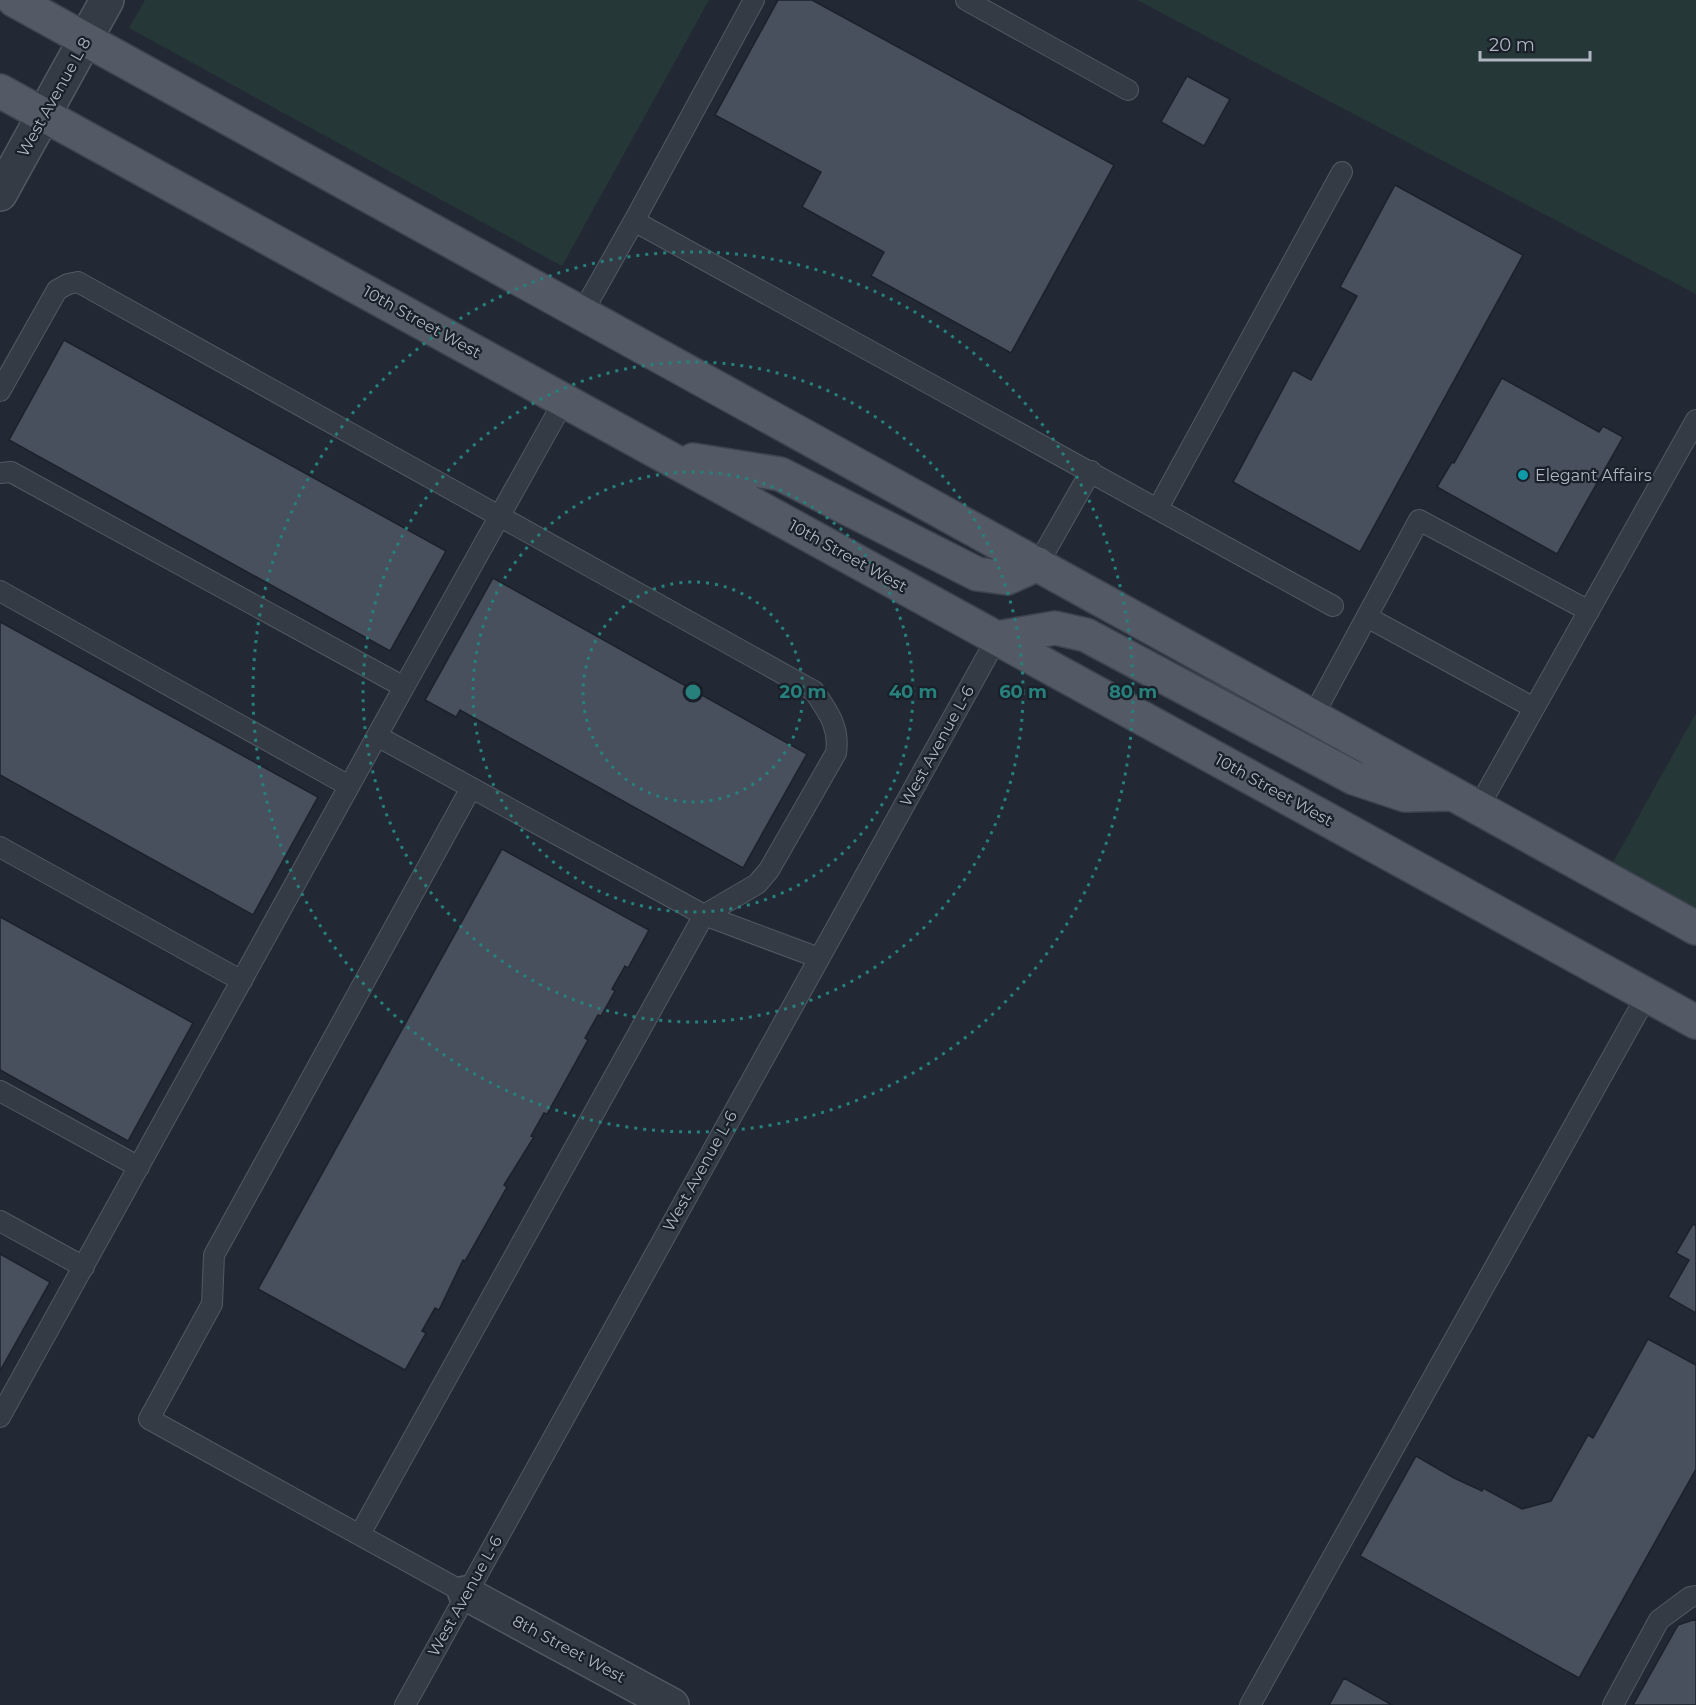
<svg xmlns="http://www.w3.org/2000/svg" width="1696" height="1705" viewBox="0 0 1696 1705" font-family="Montserrat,sans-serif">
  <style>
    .green { fill: #263737 }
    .building { fill: #48505e; stroke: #1c222b; stroke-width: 1.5 }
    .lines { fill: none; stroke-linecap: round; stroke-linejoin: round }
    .lane-casing { stroke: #525963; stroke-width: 22 }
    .street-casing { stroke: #525963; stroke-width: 36 }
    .primary-casing { stroke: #3e444f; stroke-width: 36 }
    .lane { stroke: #353b45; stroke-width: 20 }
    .street { stroke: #353b45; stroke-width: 33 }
    .primary { stroke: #535a65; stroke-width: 33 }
    .ring { fill: none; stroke: #27807b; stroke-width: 3; stroke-dasharray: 3 6 }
    .culture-dot { fill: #0f9aa8; stroke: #1a2029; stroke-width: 2 }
    .labels { text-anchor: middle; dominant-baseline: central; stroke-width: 4.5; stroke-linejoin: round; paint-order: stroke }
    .street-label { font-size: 16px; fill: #afb6c2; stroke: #1a2029 }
    .poi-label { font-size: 16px; fill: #afb6c2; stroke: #1a2029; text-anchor: start }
    .centre { fill: #27807b; stroke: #1a2029; stroke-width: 3 }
    .ring-label { font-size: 18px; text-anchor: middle; font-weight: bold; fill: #27807b; stroke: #1a2029; stroke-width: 4.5; stroke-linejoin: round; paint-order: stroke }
  </style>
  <rect width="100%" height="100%" fill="#222934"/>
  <!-- green -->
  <path class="green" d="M145 0H709L562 266 129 28Z
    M1137 0H1696V294Z
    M1696 713V924L1606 875Z"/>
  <!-- building -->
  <path class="building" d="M778 0H812L1114 165 1011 353 871 276 884 252 802 207 821 172 715 115Z
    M1187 76 1230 99 1204 146 1161 122Z
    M1395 185 1523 255 1360 552 1233 482 1293 370 1311 380 1357 296 1340 287Z
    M64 340 446 551 390 651 9 440Z
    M1502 378 1599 432 1603 426 1623 437 1557 554 1437 487 1452 462 1454 463Z
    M493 578 807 754 743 868 460 710 456 717 425 700Z
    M0 622 318 797 253 915 0 775Z
    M502 849 649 930 628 968 625 966 612 989 615 991 601 1016 598 1015 585 1038 588 1040 547 1114 544 1113 531 1136 534 1137 504 1185 507 1187 465 1261 463 1260 439 1310 435 1308 422 1331 426 1333 405 1370 258 1289Z
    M0 917 193 1023 128 1141 0 1070Z
    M1693 1224 1696 1226V1313L1668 1297 1689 1260 1676 1253Z
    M0 1254 50 1282 0 1371Z
    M1648 1339 1696 1365V1469L1579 1678 1360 1556 1416 1456 1454 1478 1482 1491 1483 1488 1522 1509 1551 1501 1588 1435 1593 1438Z
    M1696 1619V1705H1633L1678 1625Z
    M1344 1678 1392 1705H1329Z"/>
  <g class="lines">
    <defs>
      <path id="lane" d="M966 0 1128 90
        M634 221 754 0
        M581 315 634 221 1333 606
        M0 391 57 290 68 284 78 282 814 691C828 712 840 727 836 753L769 870 757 884 704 915 360 1534
        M0 473 11 472 404 687 565 399
        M1158 508 1342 172
        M1038 564 1091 471
        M0 591 349 786
        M1367 617 1534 708
        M1313 716 1419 520 1589 611
        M377 736 704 915 819 958
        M1478 808 1696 420
        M0 847 242 981
        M0 1091 139 1167
        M0 1221 84 1267
        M0 1417 404 687
        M465 1593 149 1419 212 1304 214 1255 471 788
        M405 1705 997 638
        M1250 1705 1647 995
        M1613 1705 1659 1620 1690 1597 1696 1596"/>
      <path id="street" d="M0 194 107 0
        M465 1593 672 1705"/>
      <path id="primary" d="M14 0 1696 928
        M0 91 1696 1022
        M693 460 780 474 977 574 1007 578 1038 564
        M997 638 1055 628 1086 635 1354 778 1405 795 1453 794"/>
    </defs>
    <!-- lane casing -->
    <use href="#lane" class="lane-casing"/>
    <!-- street casing -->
    <use href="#street" class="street-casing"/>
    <!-- primary casing -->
    <use href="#primary" class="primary-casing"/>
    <!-- lane -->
    <use href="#lane" class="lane"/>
    <!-- street -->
    <use href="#street" class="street"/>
    <!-- primary -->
    <use href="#primary" class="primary"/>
  </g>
  <!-- distance rings -->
  <g class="ring">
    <circle cx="693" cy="692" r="110"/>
    <circle cx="693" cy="692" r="220"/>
    <circle cx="693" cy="692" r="330"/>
    <circle cx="693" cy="692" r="440"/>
  </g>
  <!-- markers -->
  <circle class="culture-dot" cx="1523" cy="475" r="6"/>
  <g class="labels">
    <!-- street labels -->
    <g class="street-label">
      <text transform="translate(54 97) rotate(-61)">West Avenue L 8</text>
      <text transform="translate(422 322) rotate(29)">10th Street West</text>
      <text transform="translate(848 556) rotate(29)">10th Street West</text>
      <text transform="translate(937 746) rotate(-61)">West Avenue L-6</text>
      <text transform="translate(1274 790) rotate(29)">10th Street West</text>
      <text transform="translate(700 1171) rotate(-61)">West Avenue L-6</text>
      <text transform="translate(465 1596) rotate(-61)">West Avenue L-6</text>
      <text transform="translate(569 1649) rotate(28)">8th Street West</text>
    </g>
    <!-- poi labels -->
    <g class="poi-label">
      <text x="1535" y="475">Elegant Affairs</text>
    </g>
  </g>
  <circle cx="693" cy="692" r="9" class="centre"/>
  <g class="ring-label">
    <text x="803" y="698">20 m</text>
    <text x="913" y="698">40 m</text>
    <text x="1023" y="698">60 m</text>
    <text x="1133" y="698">80 m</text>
  </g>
  <!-- scale -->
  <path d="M1480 51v9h110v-9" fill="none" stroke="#afb6c2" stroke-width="3"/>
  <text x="1489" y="51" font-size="18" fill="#afb6c2" stroke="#1a2029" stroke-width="4.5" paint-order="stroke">20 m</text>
</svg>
